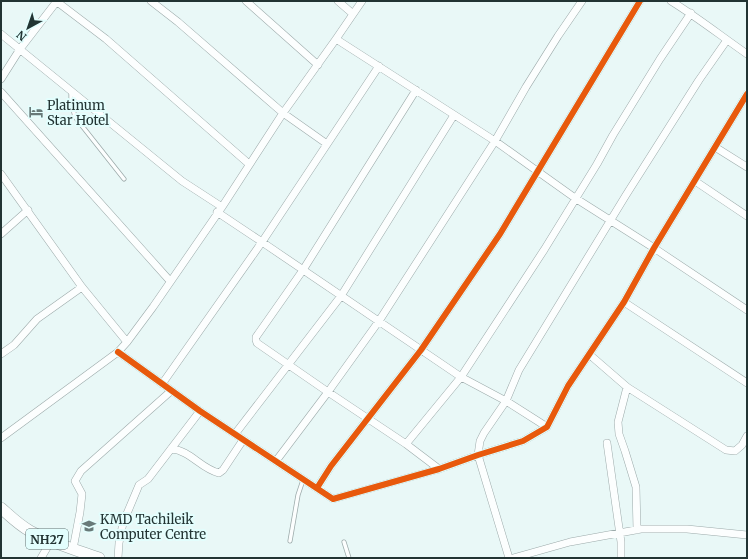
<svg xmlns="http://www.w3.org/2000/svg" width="748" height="559" viewBox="0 0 748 559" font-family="Merriweather,serif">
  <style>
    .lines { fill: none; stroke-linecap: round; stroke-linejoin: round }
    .service-casing { stroke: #9caaaa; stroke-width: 5 }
    .minor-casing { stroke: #9caaaa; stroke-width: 8 }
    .primary-casing { stroke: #9caaaa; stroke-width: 12 }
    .service { stroke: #fcfefe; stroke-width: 3.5 }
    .minor { stroke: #fcfefe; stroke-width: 7 }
    .primary { stroke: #fcfefe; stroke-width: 11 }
    .cycleway-casing { stroke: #e3fefd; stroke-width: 8 }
    .cycleway { stroke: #e8590c; stroke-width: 6 }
    .labels { text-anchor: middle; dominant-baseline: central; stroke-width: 4; stroke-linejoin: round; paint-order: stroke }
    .shield { fill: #e3fefd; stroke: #5c7170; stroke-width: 1 }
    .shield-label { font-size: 12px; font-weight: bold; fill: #223433 }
    .poi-label { font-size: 13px; fill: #223433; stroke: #e3fefd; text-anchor: start }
  </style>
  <rect width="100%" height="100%" fill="#e9f8f7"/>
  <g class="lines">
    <defs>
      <path id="service" d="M71 92V101L75 117 124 179
        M290 541 298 495 303 480
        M344 542 349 558"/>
      <path id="minor" d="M56 1 106 39 249 164
        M151 1 178 22 283 113 327 144
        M246 1 318 65
        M338 1 353 14
        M671 1C697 17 721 36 747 54
        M1 34 182 181 222 207
        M336 39 495 141 575 198 654 248 747 310
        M1 79 20 49 57 1
        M1 92 170 281
        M715 147 747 167
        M1 174 82 287 127 342
        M695 181 747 216
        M217 212 262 242 461 377 506 401 547 427
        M1 234 28 210
        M624 302 747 383
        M118 352 200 411 333 499 439 469 478 455 523 441 547 427 568 386 624 302 654 248 747 94
        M1 354 14 345 37 319 82 287
        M590 355 627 387 726 450 735 451 742 445 747 436
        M162 384 262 242 379 66
        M627 387 618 422 619 434 625 451 636 487 637 530
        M235 434 341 296 454 115
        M1 438 118 352 127 342 153 307 222 207 283 113 336 39 362 1
        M607 443 621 542V558
        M406 444 328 392 257 343 256 340V337L303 270 416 90
        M171 449C190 450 201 469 219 473L223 470 243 440
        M276 461 328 392 379 321 495 141 526 87 558 36 582 1
        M439 469 406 444 461 377 544 250 597 164 613 135 660 59 691 13
        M317 488 331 466 421 350 500 234 640 1
        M73 549 80 512 82 494 75 481 81 471 171 391
        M41 558 51 541
        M118 558 119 543 123 523 139 485 148 479 200 411
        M509 558 478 455 480 441 484 433 506 401 519 370 626 195 699 80 727 40
        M513 558 570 542 641 529H687L747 535"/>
      <path id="primary" d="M1 508C10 516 19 525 30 531 52 543 76 550 99 558"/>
    </defs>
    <!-- service casing -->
    <use href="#service" class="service-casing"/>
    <!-- minor casing -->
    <use href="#minor" class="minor-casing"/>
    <!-- primary casing -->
    <use href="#primary" class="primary-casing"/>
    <!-- service -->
    <use href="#service" class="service"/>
    <!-- minor -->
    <use href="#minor" class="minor"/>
    <!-- primary -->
    <use href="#primary" class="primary"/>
    <defs>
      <path id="cycleway" d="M118 352 200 411 333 499 439 469 478 455 523 441 547 427 568 386 624 302 654 248 747 94
        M317 488 331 466 421 350 500 234 640 1"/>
    </defs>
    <!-- cycleway casing -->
    <use href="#cycleway" class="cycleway-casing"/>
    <!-- cycleway -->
    <use href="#cycleway" class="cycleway"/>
  </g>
  <!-- icons -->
  <defs>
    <symbol id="hotel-bare" viewBox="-9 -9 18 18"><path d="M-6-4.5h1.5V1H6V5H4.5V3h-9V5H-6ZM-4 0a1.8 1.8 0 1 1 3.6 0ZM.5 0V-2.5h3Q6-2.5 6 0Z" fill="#687978" stroke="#e3fefd" stroke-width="2.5" paint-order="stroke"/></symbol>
    <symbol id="school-bare" viewBox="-9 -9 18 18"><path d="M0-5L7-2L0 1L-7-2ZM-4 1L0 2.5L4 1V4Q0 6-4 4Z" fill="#687978" stroke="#e3fefd" stroke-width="2.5" paint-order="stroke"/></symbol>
  </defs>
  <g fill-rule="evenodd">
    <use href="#hotel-bare" x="26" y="102" width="20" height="20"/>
    <use href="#school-bare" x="79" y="516" width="20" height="20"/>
  </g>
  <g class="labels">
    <!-- shield labels -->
    <rect class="shield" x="26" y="529" width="42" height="20" rx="3"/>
    <g class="shield-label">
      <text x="47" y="539">NH27</text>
    </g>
    <!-- poi labels -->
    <g class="poi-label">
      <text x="47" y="105">Platinum<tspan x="47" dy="15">Star Hotel</tspan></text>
      <text x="100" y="519">KMD Tachileik<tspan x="100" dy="15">Computer Centre</tspan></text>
    </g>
  </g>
  <!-- border -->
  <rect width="748" height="559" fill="none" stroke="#223433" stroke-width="4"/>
  <!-- north arrow -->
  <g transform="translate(28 28) rotate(220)" stroke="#e3fefd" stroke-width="3" paint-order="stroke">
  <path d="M0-3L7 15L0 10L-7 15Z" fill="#223433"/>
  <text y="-6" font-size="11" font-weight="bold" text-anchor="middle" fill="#223433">N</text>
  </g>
</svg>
